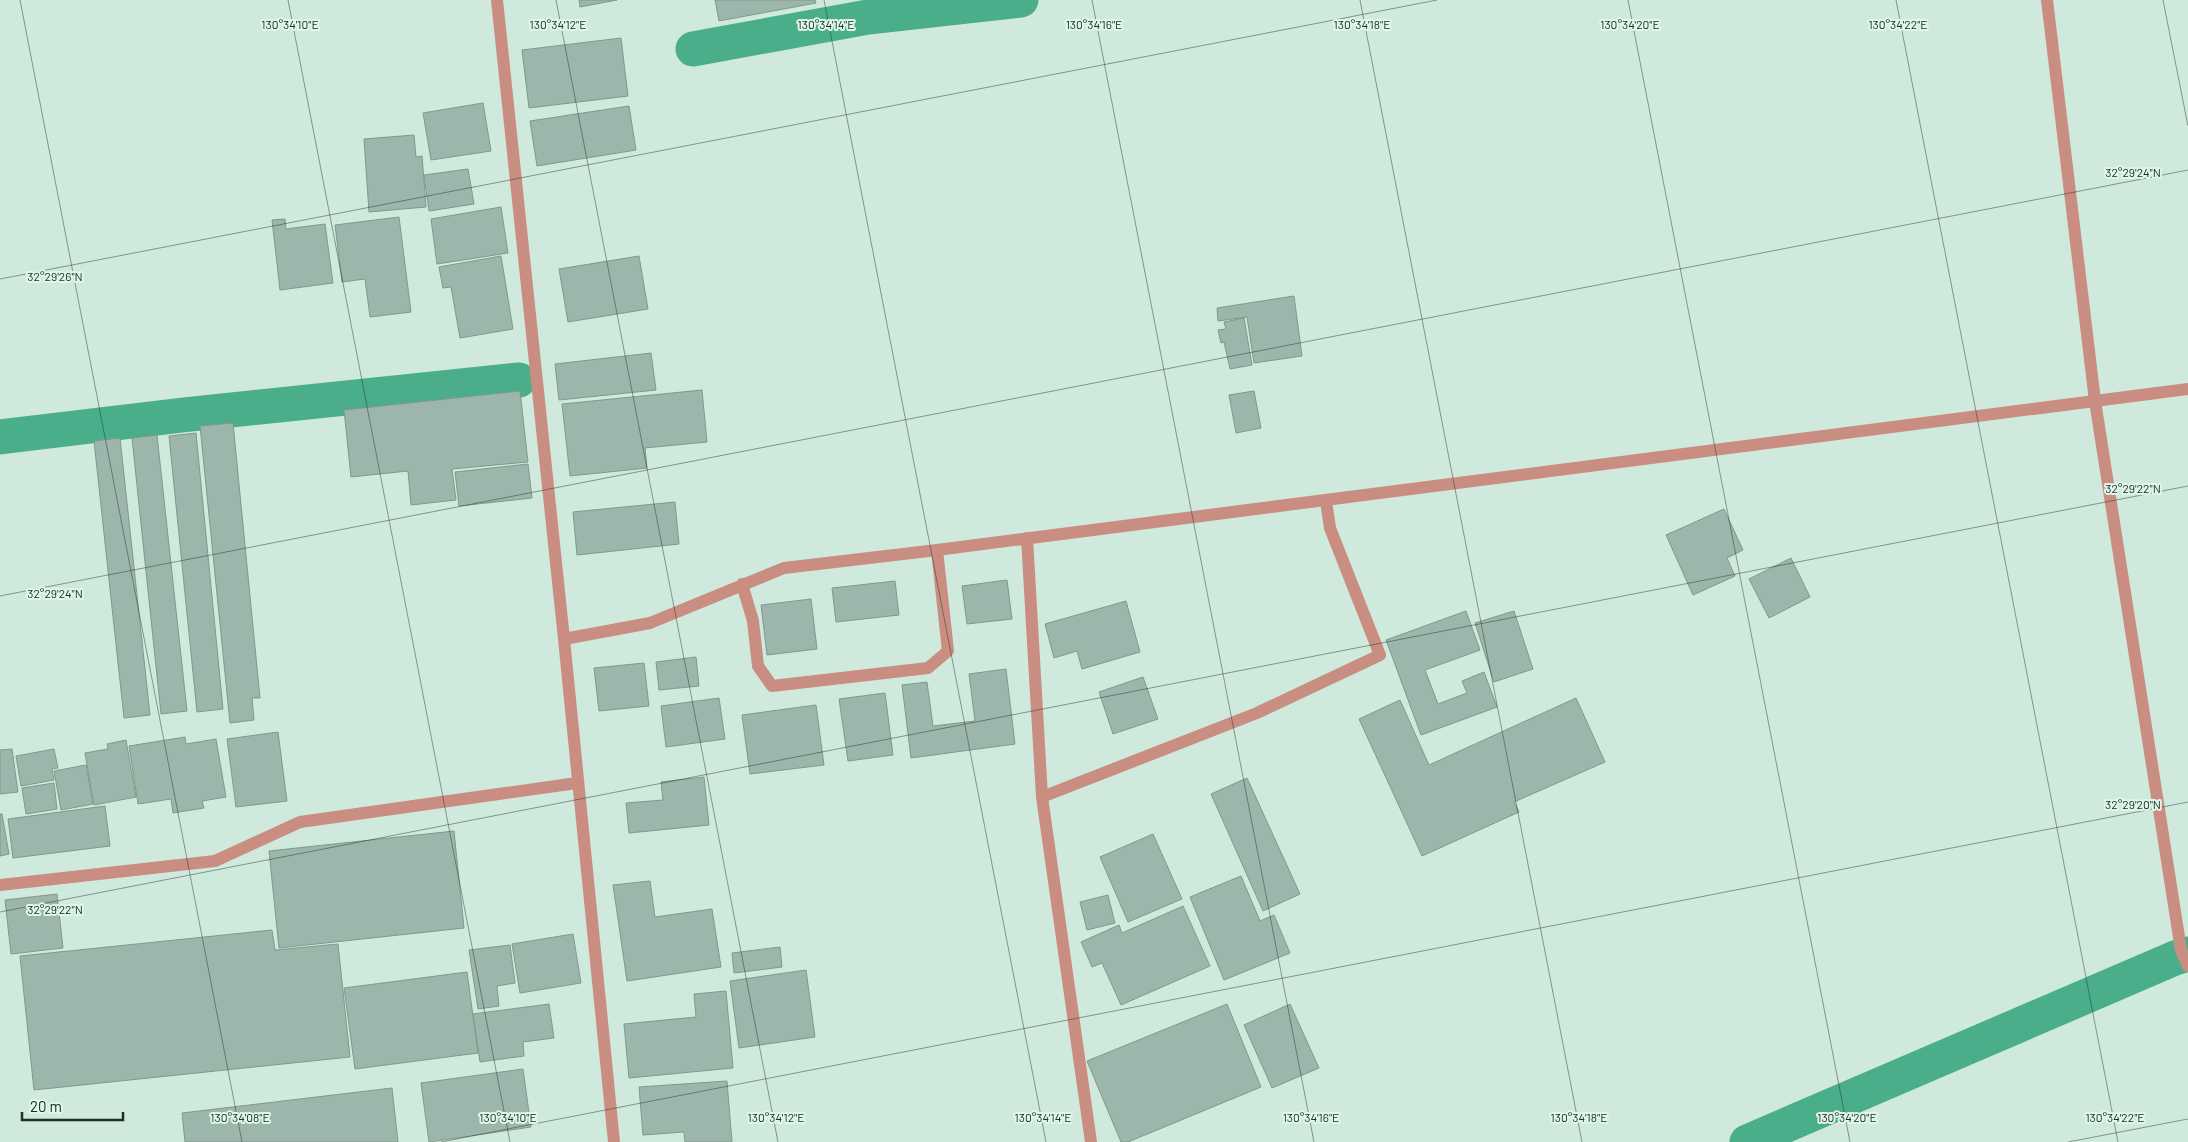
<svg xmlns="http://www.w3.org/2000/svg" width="2188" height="1142" viewBox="0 0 2188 1142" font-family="Barlow,sans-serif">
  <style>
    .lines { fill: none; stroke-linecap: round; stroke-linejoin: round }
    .canal { stroke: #4bae8a; stroke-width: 35 }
    .building { fill: #9db6ab; stroke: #80988d }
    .minor { stroke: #c98d82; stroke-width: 12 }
    .ticks { fill: none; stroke: #232c28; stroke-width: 1; stroke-opacity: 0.45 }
    .ticks-label { font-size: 12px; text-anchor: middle; fill: #232c28; stroke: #ddf7eb; stroke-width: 4; stroke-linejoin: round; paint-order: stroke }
  </style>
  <rect width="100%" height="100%" fill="#cfe9dd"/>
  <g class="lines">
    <!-- canal -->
    <path class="canal" d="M693 49 868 17 1021 0
      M0 437 183 415 519 380
      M1747 1142 2175 958 2188 954"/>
  </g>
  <!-- building -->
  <path class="building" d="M579 0H617L580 7Z
    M715 0H815L816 3 719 21Z
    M621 38 628 96 529 108 522 50Z
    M483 103 491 151 431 160 423 113Z
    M629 106 636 150 537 166 530 121Z
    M414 135 416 157 422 156 426 207 369 212 364 139Z
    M468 169 474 204 429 211 424 175Z
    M501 207 508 253 437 264 431 219Z
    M399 217 411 312 370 317 365 279 342 282 335 225Z
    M285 219 286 229 325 224 333 283 280 290 272 220Z
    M501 256 513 329 460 338 451 287 443 288 439 267Z
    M639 256 648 309 568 322 559 269Z
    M1294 296 1302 356 1254 363 1247 317 1218 321 1217 308Z
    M1244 318 1252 365 1230 369 1224 342 1221 343 1218 330 1226 329 1224 322Z
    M651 353 656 390 559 400 555 364Z
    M702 390 707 442 645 448 647 468 570 476 562 404Z
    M520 391 528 462 452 469 456 500 411 505 408 471 351 477 344 410Z
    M1254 391 1261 428 1236 433 1229 395Z
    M233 423 260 698H252L254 720 230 723 200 426Z
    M196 433 223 709 197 712 169 436Z
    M157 435 187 711 161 714 132 438Z
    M120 438 150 715 124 718 94 441Z
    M528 464 532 498 459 506 455 472Z
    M675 502 679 544 577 555 573 512Z
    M1724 509 1743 550 1727 558 1735 576 1693 595 1666 535Z
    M1791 558 1810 597 1769 618 1749 579Z
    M1007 580 1012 619 967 624 962 586Z
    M895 581 899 615 836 622 832 588Z
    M811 599 817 649 767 655 761 605Z
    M1126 601 1140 652 1082 669 1077 651 1054 658 1045 624Z
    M1466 611 1480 650 1425 670 1438 704 1467 693 1462 681 1484 672 1497 707 1421 735 1386 640Z
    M1514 611 1533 669 1494 682 1475 623Z
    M696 657 699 686 659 690 656 662Z
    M644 663 649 706 599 711 594 668Z
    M1006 669 1015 744 911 758 902 685 927 682 933 726 975 721 969 674Z
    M1143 677 1158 719 1113 734 1099 692Z
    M885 693 893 755 848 761 839 699Z
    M719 698 725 739 666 747 661 706Z
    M1576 698 1605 762 1514 802 1519 812 1422 856 1359 719 1400 700 1429 765Z
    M816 705 824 765 750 774 742 715Z
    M278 732 287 801 236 807 227 739Z
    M185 737 186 744 216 739 226 797 202 801 204 808 173 813 171 799 138 804 129 746Z
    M126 740 136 797 94 805 85 753 108 749 107 744Z
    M12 749 18 792 0 794V750Z
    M54 749 58 768 52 769 54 780 21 786 16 756Z
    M86 765 93 804 61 810 54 771Z
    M704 777 709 825 629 833 626 803 663 800 661 782Z
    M1247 778 1300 894 1263 911 1211 794Z
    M54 783 57 809 26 814 22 788Z
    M105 806 110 846 13 858 8 819Z
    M0 814H2L9 854 0 856Z
    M454 831 464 928 279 948 269 851Z
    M1153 834 1182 899 1128 922 1100 857Z
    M1241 876 1260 921 1274 915 1290 953 1224 980 1190 897Z
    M650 881 655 917 712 909 721 967 627 981 613 885Z
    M57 894 63 948 11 954 5 900Z
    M1108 895 1115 923 1087 930 1080 902Z
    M1183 906 1210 966 1121 1005 1102 963 1092 967 1081 942 1119 925 1122 933Z
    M272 930 275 950 338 944 350 1057 34 1090 20 956Z
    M573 934 581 983 520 993 512 944Z
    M510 945 515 983 497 986 499 1006 478 1009 469 950Z
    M780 947 782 967 734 973 732 953Z
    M806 970 815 1037 739 1048 730 981Z
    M467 972 478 1053 355 1069 344 988Z
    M726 991 733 1068 629 1078 624 1024 696 1017 694 994Z
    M549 1004 554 1038 523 1042 524 1056 480 1062 473 1014Z
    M1227 1004 1261 1087 1128 1142H1121L1087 1061Z
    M1290 1004 1319 1068 1272 1088 1244 1025Z
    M523 1069 531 1127 429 1142 421 1083Z
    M727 1081 732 1142H685L684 1132 643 1135 639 1087Z
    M392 1088 398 1142H185L182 1113Z"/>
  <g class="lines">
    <!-- minor -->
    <path class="minor" d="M497 0 564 639 614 1142
      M2047 0 2095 401 2181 950 2188 966
      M1027 538 1042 797 1091 1142
      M742 584 753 621 758 666 772 686 928 668 948 651 937 550
      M564 639 650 623 784 568 937 550 2188 389
      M1042 797 1257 713 1380 655 1330 528 1326 501
      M0 885 215 861 300 822 577 783"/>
  </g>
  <!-- ticks -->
  <path class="ticks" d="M20 0 242 1142M288 0 510 1142M556 0 778 1142M824 0 1046 1142M1092 0 1314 1142M1360 0 1582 1142M1628 0 1850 1142M1896 0 2118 1142M2163 0 2188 126M0 279 1437 0M0 596 2188 170M0 912 2188 486M441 1142 2188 802M2068 1142 2188 1119"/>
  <g class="ticks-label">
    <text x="290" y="29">130°34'10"E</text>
    <text x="558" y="29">130°34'12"E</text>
    <text x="826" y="29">130°34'14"E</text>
    <text x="1094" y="29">130°34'16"E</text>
    <text x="1362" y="29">130°34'18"E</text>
    <text x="1630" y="29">130°34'20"E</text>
    <text x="1898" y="29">130°34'22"E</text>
    <text x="2133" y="177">32°29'24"N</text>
    <text x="55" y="281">32°29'26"N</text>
    <text x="2133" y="493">32°29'22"N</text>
    <text x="55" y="598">32°29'24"N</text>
    <text x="2133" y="809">32°29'20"N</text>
    <text x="55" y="914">32°29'22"N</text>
    <text x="240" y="1122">130°34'08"E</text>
    <text x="508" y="1122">130°34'10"E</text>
    <text x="776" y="1122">130°34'12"E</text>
    <text x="1043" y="1122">130°34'14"E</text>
    <text x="1311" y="1122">130°34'16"E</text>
    <text x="1579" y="1122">130°34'18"E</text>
    <text x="1847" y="1122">130°34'20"E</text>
    <text x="2115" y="1122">130°34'22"E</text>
  </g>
  <!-- scale -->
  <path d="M22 1112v8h101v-8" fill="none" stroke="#232c28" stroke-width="2.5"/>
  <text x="30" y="1112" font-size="15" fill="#232c28" stroke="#ddf7eb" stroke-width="4" paint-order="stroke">20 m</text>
</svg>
